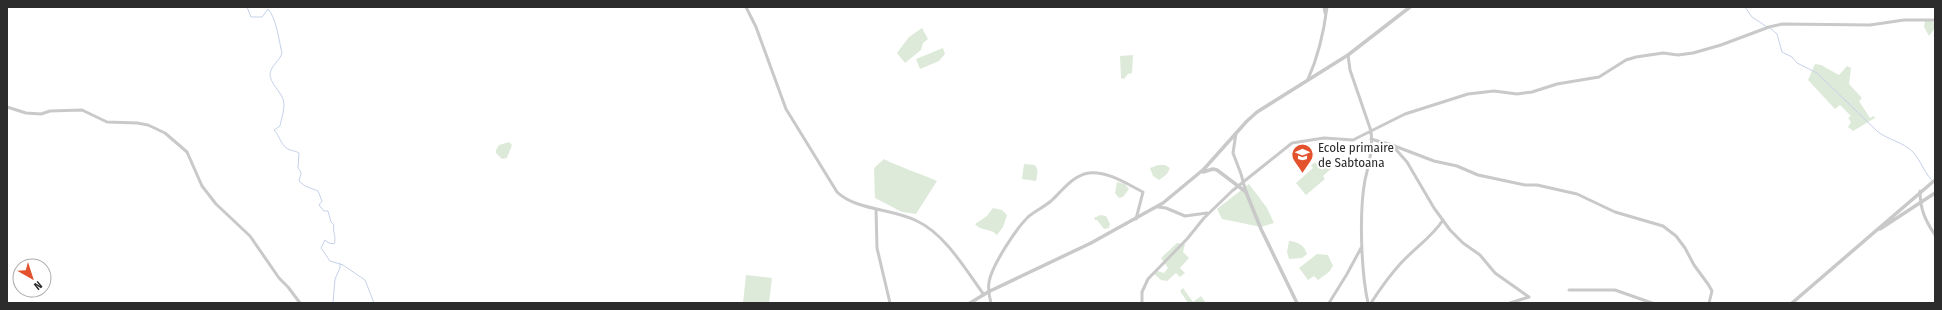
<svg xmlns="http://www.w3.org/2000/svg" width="1942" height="310" viewBox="0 0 1942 310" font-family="'Fira Sans Condensed',sans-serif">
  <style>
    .green { fill: #ddead9 }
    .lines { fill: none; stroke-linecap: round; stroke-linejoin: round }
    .stream { stroke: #c5d1ea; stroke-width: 1 }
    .minor { stroke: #c9c9c9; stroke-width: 3 }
    .tertiary { stroke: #c9c9c9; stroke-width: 3.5 }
    .labels { text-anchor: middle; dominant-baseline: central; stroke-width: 4; stroke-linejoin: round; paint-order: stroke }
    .poi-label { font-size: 13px; fill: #2c2c2c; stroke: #fff; text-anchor: start }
  </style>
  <rect width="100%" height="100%" fill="#fff"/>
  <!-- green -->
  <path class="green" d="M1925 20H1933L1935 28 1929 36 1924 27Z
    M922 28 928 39 923 43 921 50 905 63 897 53 909 37Z
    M943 48 945 54 939 61 920 69 916 59Z
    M1133 55 1132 73 1128 74 1124 79 1121 78 1120 56Z
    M1815 64 1821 65 1839 75 1847 66 1851 68 1849 84 1862 98 1859 101 1870 118 1874 116 1875 118 1853 131 1848 127 1851 122 1848 118 1851 116 1840 105 1835 109 1808 80Z
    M509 142 512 145 507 158 502 159 496 153V150L499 145Z
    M884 159C901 168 920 173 937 181L916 214 902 212 875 198 874 168Z
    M1315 162 1322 170 1329 165 1332 168 1323 176 1325 179 1306 195 1296 183 1313 168 1311 165Z
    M1024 164 1035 165C1039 170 1037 175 1036 181L1022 179Z
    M1158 165H1165L1170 168 1167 174 1159 180 1153 176 1150 168Z
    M1117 182 1125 184 1129 189 1123 197 1119 198 1115 193Z
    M1249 184 1267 208 1274 223 1261 227 1222 219 1217 209Z
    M993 208 1002 210 1007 215 1003 227 997 235C990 228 980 231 975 224L987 216Z
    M1100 215 1106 216 1110 224 1109 228 1104 229 1097 220H1095L1094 218Z
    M1289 241C1297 241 1305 246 1307 254L1302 258 1289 259 1287 252Z
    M1177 243 1185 244 1183 252 1189 258 1180 268 1185 273 1180 277 1176 273 1167 281 1161 280 1154 274 1157 271 1164 273 1168 268 1161 258Z
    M1317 254 1328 255 1333 266 1329 272 1318 280 1314 276 1308 280 1299 268Z
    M746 275 772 278 769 303H743Z
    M1183 288 1193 302 1201 296 1206 303H1188L1180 291Z"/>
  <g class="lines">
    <!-- stream -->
    <path class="stream" d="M247 7 251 17H262L268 9C276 17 279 41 282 53 280 61 271 65 270 74 270 83 280 91 283 99 286 106 281 120 280 126L274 130C280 136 281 147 290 150 293 151 296 151 299 153L298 168C303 173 300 175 299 181L305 186 318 191 322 201 319 205 324 211H328L331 222 334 225C332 232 337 237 334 244L329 243 325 240 321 248 330 261 343 265 365 280 374 303
      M1745 7 1752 17 1767 27
      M1770 28 1777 34 1782 52 1792 57 1797 63 1817 73 1878 132C1889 140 1903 142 1913 152 1922 162 1924 174 1935 183
      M333 303 335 279 340 268V263"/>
    <!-- minor -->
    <path class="minor" d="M746 7 756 27 786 109 837 192C855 210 894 209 917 221 945 234 966 270 984 295
      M1324 7 1325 13
      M1348 55 1350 70 1371 131C1373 149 1369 163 1365 180 1359 212 1361 271 1368 303
      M1308 79C1318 57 1324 31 1327 7
      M7 107 26 113 41 114 50 111 82 110 107 122 137 123 148 125 165 133 187 152 202 186 216 204 250 236 279 278 288 287 300 303
      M1236 133 1233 153 1241 174 1246 192
      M1371 139 1392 145 1407 162 1434 208 1450 230 1463 243 1480 255 1495 273 1529 297
      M1392 145 1434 161 1457 166 1478 175 1525 185H1537L1577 194 1615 212 1663 226 1676 236 1685 248 1694 265 1708 284 1712 291 1709 303
      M1920 191C1920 209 1925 220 1935 235
      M1158 207 1166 208 1185 216 1207 213
      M876 209 877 248 890 303
      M1569 290H1615L1652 303
      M991 303C989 296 988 289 989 282 992 265 1016 229 1028 217 1035 211 1044 207 1051 201 1062 191 1073 175 1089 173 1108 171 1127 184 1143 192L1136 219
      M1142 303V292L1148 279 1187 239 1204 218 1232 191 1292 143 1324 138 1353 140 1405 114 1468 94 1494 91 1517 94 1532 92 1557 84 1599 77 1626 60 1636 57 1663 53 1678 55 1693 53 1721 45 1769 27 1782 24 1870 25 1904 20H1935
      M1329 303 1347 274 1361 248
      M1371 303C1380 289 1390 275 1401 263 1415 248 1432 237 1443 220
      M1510 303 1529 297"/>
    <!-- tertiary -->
    <path class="tertiary" d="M1203 172 1213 169 1217 170 1246 192 1261 229 1297 303
      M1880 229 1935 193
      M970 303 988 292 1091 243 1163 203 1204 169 1247 121 1257 112 1348 55 1410 7
      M1792 303 1935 180"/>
  </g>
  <!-- icons -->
  <defs>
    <symbol id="school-pin" viewBox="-11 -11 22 30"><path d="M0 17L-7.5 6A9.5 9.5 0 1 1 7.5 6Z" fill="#e3522d" stroke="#fff"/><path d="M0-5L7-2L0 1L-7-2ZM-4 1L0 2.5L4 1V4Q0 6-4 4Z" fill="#fff"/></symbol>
  </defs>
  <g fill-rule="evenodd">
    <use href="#school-pin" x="1290" y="142" width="25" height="34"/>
  </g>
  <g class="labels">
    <!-- poi labels -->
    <g class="poi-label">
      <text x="1318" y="147">Ecole primaire<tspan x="1318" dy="15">de Sabtoana</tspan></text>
    </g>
  </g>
  <!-- border -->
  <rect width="1942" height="310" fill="none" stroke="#2c2c2c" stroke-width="16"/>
  <!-- north arrow -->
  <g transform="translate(32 278) rotate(141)"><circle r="19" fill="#ffffff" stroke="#ababab"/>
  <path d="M0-3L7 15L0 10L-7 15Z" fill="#e3522d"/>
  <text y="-6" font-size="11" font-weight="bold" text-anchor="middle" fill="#2c2c2c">N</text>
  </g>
</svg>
